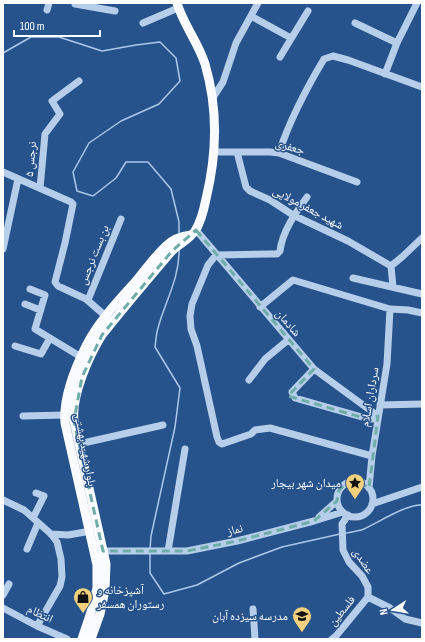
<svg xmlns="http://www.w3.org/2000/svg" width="425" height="642" viewBox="0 0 425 642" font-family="'Sofia Sans Condensed','Noto Naskh Arabic',sans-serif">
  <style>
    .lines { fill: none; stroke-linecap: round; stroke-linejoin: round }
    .stream { stroke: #abc8ea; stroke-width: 1.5 }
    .minor { stroke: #b6ceea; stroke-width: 7 }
    .major { stroke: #f9fbfe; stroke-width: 9 }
    .marked { fill: none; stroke: #6fada8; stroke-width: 3; stroke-dasharray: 8 5; stroke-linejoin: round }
    .labels { text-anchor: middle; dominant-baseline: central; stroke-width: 3; stroke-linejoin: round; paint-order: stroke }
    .street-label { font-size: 12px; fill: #fff; stroke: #27538c }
    .poi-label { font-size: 12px; fill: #fff; stroke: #27538c; text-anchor: end }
  </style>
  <rect width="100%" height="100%" fill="#27538c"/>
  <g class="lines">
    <!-- stream -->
    <path class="stream" d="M3 53 31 37H59L102 51 136 45 160 42 176 58 180 81 159 104 121 121 89 143 73 172 77 191 93 196 116 178 126 162H148L171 189 179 222V233
      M346 533C352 532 359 531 364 529 379 522 407 504 422 505
      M150 549 151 536 175 427 180 388 155 347C156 341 156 334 158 328 165 302 180 277 179 249
      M150 553V573L164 594 197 585 239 563 282 547 340 534"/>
    <!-- minor -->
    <path class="minor" d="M75 4 115 11
      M47 10 49 3
      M251 16 291 38
      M143 23 178 8
      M355 23 397 43
      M280 57 308 11
      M385 74 397 43 417 3
      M212 99 223 82 236 43 258 3
      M214 152H270L279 153 357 182
      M237 152 246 187 250 191 270 200 293 215 348 241 391 266
      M279 153C290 119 306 89 324 59L333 56 348 60 422 87
      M3 172 71 202 73 204 65 243 55 282 58 286 86 299 109 319
      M40 188 45 134 60 114 52 101 79 81
      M307 197C296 212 282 232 280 251L277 254H270L216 255 208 265 192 304 190 316 191 329 197 346 217 437 219 442 222 444 251 434 255 430 270 428 372 456
      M196 230 314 369 378 416 372 419H369L295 398 292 392 314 369
      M3 249 18 179
      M353 278 422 294
      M393 287 391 266 402 257 422 238
      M30 289 45 295 35 329 81 357
      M88 300 121 219
      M25 304 40 310
      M260 307 293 280 390 309 408 310 422 313
      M15 346 41 354 50 338
      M249 380 265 359 288 340
      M380 405 422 404
      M23 416 65 415
      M79 444 163 425
      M337 499a18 18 0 1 1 36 0a18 18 0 1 1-36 0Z
      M369 488 372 456 387 364 390 309
      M3 500 24 510 51 534 57 542 61 559 62 577 60 586 37 626
      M372 504 422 487
      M348 515 342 524 343 550 349 562 362 576 368 587V597
      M319 517 337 501
      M33 518 44 496 36 493
      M51 534 68 535 91 531
      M27 549 38 523
      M103 551H187L237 541 314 521 343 512
      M168 551 185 449
      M3 595 9 584
      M368 597 390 608 405 619 422 623
      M3 608 37 626 67 639
      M253 609 255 639
      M332 639 336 636 368 597"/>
    <!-- major -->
    <path class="major" d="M82 639 91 612 97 588V565L65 423C63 399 75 368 86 346 98 322 118 301 136 281 146 269 155 256 166 246 173 239 182 236 191 235
      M91 639 100 614 105 590 106 564 74 421C71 396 89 356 102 335 124 307 147 280 170 253 178 244 188 241 195 231 201 222 204 209 206 199 217 154 218 108 205 64 198 42 183 24 177 3"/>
  </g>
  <!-- marked area -->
  <path class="marked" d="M196 230 314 369 288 396 371 420 378 416 369 488 359 482H348L339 490 337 501 314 521 237 541 187 551H103L74 421 82 377 102 335 172 251Z"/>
  <!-- icons -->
  <defs>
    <symbol id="sight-pin" viewBox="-11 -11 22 30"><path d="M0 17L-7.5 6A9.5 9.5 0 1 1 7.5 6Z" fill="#f2d07c" stroke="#27538c"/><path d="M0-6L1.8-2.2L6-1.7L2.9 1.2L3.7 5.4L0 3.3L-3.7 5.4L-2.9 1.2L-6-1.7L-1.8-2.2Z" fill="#111"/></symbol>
    <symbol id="shop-pin" viewBox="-11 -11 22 30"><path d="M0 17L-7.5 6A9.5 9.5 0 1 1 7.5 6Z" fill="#f2d07c" stroke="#27538c"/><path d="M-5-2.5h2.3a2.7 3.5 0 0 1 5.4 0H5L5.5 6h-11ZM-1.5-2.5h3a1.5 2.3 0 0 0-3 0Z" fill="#111"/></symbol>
    <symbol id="school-pin" viewBox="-11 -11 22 30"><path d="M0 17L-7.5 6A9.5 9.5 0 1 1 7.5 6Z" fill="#f2d07c" stroke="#27538c"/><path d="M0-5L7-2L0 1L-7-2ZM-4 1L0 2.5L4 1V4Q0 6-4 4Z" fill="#111"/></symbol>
  </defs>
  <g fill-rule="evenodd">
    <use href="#sight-pin" x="344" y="472" width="22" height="30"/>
    <use href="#shop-pin" x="72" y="586" width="22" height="30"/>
    <use href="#school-pin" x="291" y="605" width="22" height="30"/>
  </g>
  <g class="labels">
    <!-- street labels -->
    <g class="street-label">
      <text transform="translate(290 147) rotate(16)">جعفری</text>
      <text transform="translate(31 159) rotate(-85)">نرجس ۵</text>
      <text transform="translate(308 208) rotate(28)">شهید جعفر مولایی</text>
      <text transform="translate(94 255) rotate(-68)">بن بست نرجس</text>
      <text transform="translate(288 323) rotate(49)">شادمان</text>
      <text transform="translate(370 397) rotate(-80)">سرداران اسلام</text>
      <text transform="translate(85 450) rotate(79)">بلوار شهید بهشتی</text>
      <text transform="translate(235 530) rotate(-13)">نماز</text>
      <text transform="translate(363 561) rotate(56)">عضدی</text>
      <text transform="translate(342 611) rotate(-51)">فلسطین</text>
      <text transform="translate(40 614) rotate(26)">انتظام</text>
    </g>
    <!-- poi labels -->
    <g class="poi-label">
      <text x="341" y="483">میدان شهر بیجار</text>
      <text x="97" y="590" text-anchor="start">آشپزخانه و<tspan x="97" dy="14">رستوران همسفر</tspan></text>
      <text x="288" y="616">مدرسه سیزده آبان</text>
    </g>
  </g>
  <!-- border -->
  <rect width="425" height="642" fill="none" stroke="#ffffff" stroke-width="8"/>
  <!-- north arrow -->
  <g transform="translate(393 610) rotate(258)" stroke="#27538c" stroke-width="3" paint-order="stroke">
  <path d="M0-3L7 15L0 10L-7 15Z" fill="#ffffff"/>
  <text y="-6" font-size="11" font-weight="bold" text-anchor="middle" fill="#ffffff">N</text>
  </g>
  <!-- scale -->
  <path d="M14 30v6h86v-6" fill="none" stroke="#ffffff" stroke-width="2"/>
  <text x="20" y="30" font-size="12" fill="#ffffff" stroke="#27538c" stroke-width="3" paint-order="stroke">100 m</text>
</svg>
